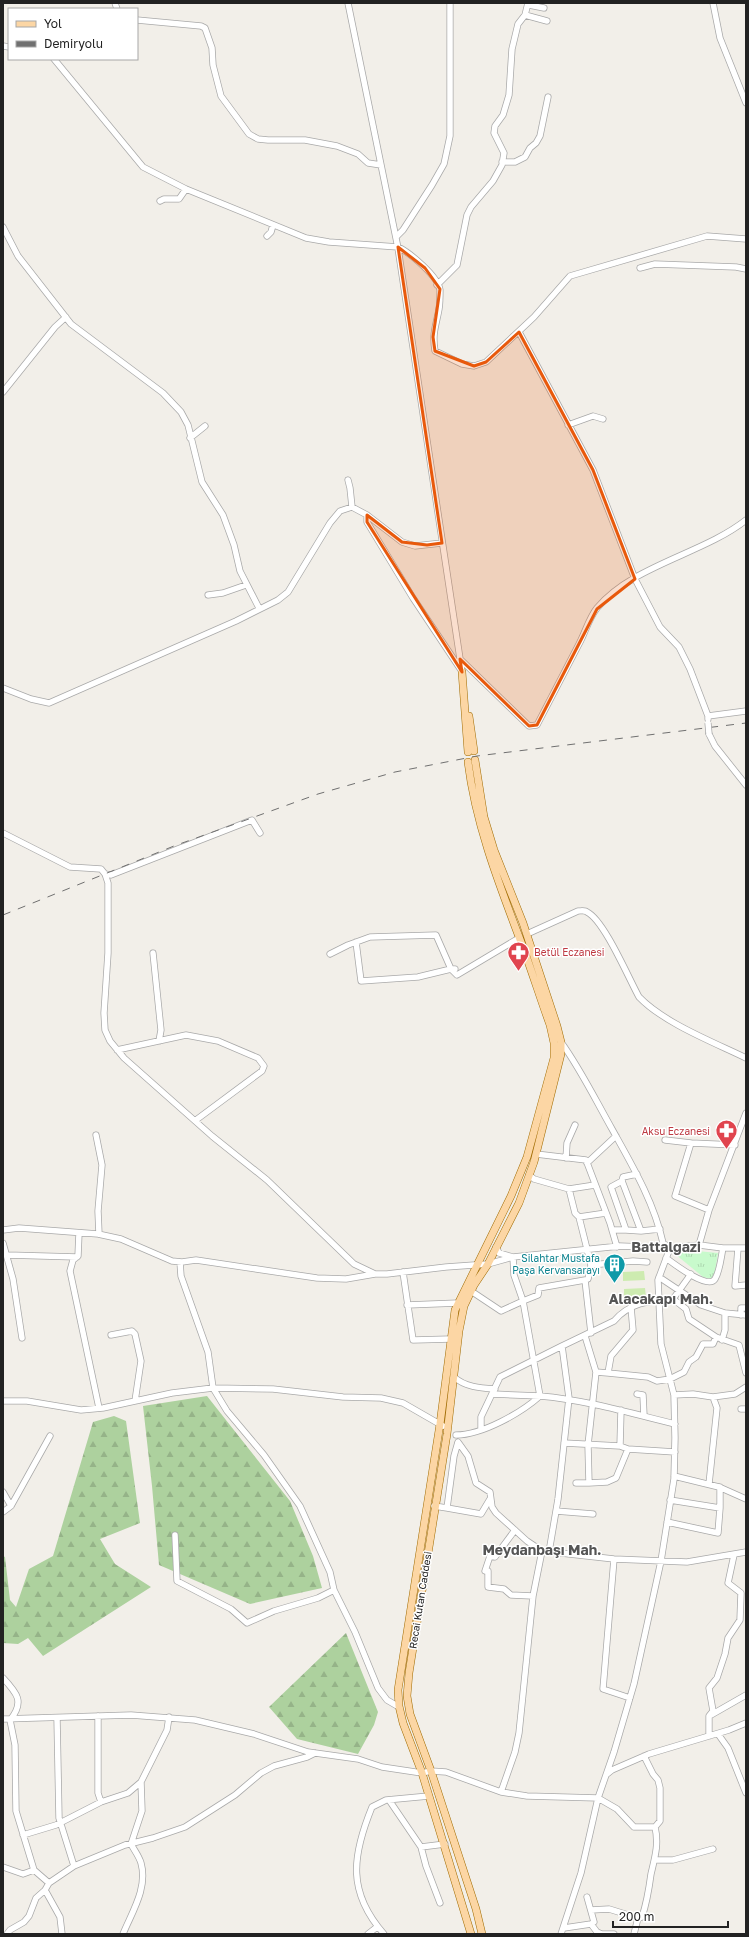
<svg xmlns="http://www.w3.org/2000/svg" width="749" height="1937" viewBox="0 0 749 1937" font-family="'Golos Text',sans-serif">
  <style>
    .grass { fill: #cdebb0 }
    .forest { fill: url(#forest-firs) }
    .park { fill: url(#park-tufts) }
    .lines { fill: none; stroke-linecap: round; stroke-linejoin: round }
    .minor-casing { stroke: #a9a9a9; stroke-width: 7 }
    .major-casing { stroke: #a06b00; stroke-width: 8 }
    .minor { stroke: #fff; stroke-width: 5.5 }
    .major { stroke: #fcd6a4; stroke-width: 7 }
    .rail { stroke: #707070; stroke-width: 1; stroke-dasharray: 8 8; stroke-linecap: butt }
    .minor-bridge-casing { stroke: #a9a9a9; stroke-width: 7; stroke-linecap: butt }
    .minor-bridge { stroke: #fff; stroke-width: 5.5 }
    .marked { fill: #e8590c; fill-opacity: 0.2; stroke: #e8590c; stroke-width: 3; stroke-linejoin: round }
    .labels { text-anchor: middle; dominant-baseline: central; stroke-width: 3; stroke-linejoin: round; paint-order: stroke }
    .health-label { font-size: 10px; fill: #be3a42; stroke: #fff; text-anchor: start }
    .culture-label { font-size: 10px; fill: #0d838f; stroke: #fff; text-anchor: end }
    .street-label { font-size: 10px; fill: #222; stroke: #fff }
    .district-label { font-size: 14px; font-weight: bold; fill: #555; stroke: #fff }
  </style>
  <defs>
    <pattern id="forest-firs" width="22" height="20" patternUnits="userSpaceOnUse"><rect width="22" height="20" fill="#add19e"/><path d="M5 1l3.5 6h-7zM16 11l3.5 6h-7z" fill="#95b388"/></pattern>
    <pattern id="park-tufts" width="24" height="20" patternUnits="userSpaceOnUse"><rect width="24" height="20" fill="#c8facc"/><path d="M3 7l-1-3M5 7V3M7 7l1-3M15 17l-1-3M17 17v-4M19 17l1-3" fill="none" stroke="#acd6af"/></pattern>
  </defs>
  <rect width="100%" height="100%" fill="#f2efe9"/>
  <!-- grass -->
  <path class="grass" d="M644 1271 645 1280 623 1281V1272Z
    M645 1288 646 1297 624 1298V1289Z"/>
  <!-- forest -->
  <path class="forest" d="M207 1396 290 1501 313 1556 322 1588 250 1604 159 1565 152 1486 143 1406Z
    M114 1416 126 1421 140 1523 100 1539 115 1564 151 1587 43 1656 28 1638 18 1644 3 1643V1556L5 1557 10 1600 16 1607 29 1569 53 1556 93 1422Z
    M346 1633 378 1712 374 1725 358 1754 297 1739 269 1707Z"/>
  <!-- park -->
  <path class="park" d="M697 1251 718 1253 715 1272 711 1279 703 1277 675 1254 676 1252Z"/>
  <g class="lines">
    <defs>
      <path id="minor" d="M115 3 117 9
        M348 3 398 248 462 672
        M713 3 720 38 746 103
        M529 5 544 8
        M525 15 547 21
        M137 20 201 26 205 28 212 48 213 65 221 96 249 134 258 139 268 140H305L337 146 358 154 368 163 381 165
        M3 46 9 47
        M54 59 143 167 186 189 306 238 329 242 398 247C410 253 438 276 440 290 440 296 440 303 439 309 436 326 432 333 435 351L462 364 474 366 486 362 534 317 570 276 707 236 746 239
        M502 162H515L525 157 530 148 536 143 540 136 548 97
        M160 201 164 199H179L186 189
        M3 227 18 256 71 324 163 393 181 412 188 425 202 482 223 515 234 545 240 571 259 608
        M267 236 271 232 273 225
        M396 237 403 230 432 185 444 164 450 136V3
        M640 268 655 264 736 267 746 269
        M437 285 457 265 467 215 471 207 493 181 502 165 504 153 494 133 495 126 503 115 509 95 512 49 518 24 525 15 528 3
        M519 332 593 470 635 579 660 627 679 647 690 669 708 716
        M3 392 55 327 66 317
        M568 425 593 416 603 419
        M190 438 205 426
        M348 480 350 488 352 507
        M367 515V522L413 598 461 670
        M208 595 223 593 246 585
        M460 659 529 726 537 725C551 698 565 671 579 644 585 633 589 618 597 608 633 565 703 554 746 520
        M3 688 31 699 49 703 236 621 278 600 288 592 330 523 340 511 352 507 367 515 402 542 415 546 442 543
        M708 719V716L746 711
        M709 734 715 746 746 785
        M3 833 70 867 101 869 105 874 108 883V953L104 1013 105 1030 110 1041 124 1058 212 1136 267 1180 354 1264 375 1274H387L446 1267 488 1264 513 1257 620 1246 670 1248 699 1245 723 1248H746
        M105 874 111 875 252 820 260 833
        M527 934 578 911C581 911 585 910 587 912 604 920 629 979 639 997 664 1023 713 1042 746 1058
        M356 942 361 981 418 977 451 969H455
        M153 953 161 1030 159 1041
        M330 954 348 945 370 937 436 935 451 969 457 975 519 938
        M561 1042C581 1070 595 1099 612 1129 632 1165 654 1202 663 1243L670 1248 658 1280 661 1344 674 1395 675 1438 674 1479 661 1561 634 1684 614 1752 598 1798 581 1873 561 1934
        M117 1050 186 1035 218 1041 258 1058 264 1066 262 1071 196 1120
        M96 1135 102 1165 98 1211 99 1234
        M665 1140 691 1143
        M536 1154 586 1160 610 1223 617 1247
        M566 1158 567 1143 575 1125
        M587 1163 616 1136
        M529 1175 534 1179 569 1189 595 1185
        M622 1181 623 1177 637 1174
        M569 1189 575 1213 579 1217
        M709 1210 675 1196 691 1143 735 1145
        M3 1230 19 1228 98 1234 121 1239 172 1261 182 1262 196 1260 317 1278 346 1279 375 1274
        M612 1230H626L611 1187 622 1181 641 1231 660 1229
        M626 1230 641 1231
        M79 1233 78 1256 73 1260 70 1271 99 1408
        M3 1243 13 1279 22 1338
        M699 1245 709 1210 746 1113
        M496 1247 499 1253 513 1257 514 1275 523 1301 538 1295 539 1288 585 1280 591 1333
        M738 1248 735 1286 746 1285
        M7 1255 77 1257
        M666 1258C674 1264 708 1290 715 1279 720 1271 721 1257 723 1248
        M180 1262 181 1276 208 1352 213 1388 227 1411 264 1455 300 1506 330 1572 334 1590 355 1632 378 1688 387 1700 399 1707
        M591 1265 633 1261 647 1262
        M403 1272 413 1340 451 1339
        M659 1277 701 1305 725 1313
        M585 1280 588 1279 591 1265 579 1217 606 1213
        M471 1291 501 1311 523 1301 540 1396 493 1394
        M673 1299 686 1309 689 1319 716 1337 739 1345 746 1373
        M407 1305 458 1303
        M631 1307 633 1330 611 1356 608 1373 648 1377 657 1381 670 1379 684 1372 689 1362 696 1357 703 1344H713L716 1337
        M741 1315V1308H746
        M111 1335 132 1331 135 1334 141 1361 135 1401
        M585 1336 596 1372
        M722 1340 725 1330V1313L746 1315
        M608 1373 596 1372 588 1445 589 1483 607 1482 616 1478 628 1449
        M454 1377C465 1387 480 1388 495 1389
        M637 1394 643 1395 644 1416
        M674 1395 693 1394 713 1397 717 1408 709 1484
        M713 1397 735 1394 746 1387
        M3 1401H27L81 1410 103 1408 172 1393 213 1388 273 1389 343 1397 381 1398 403 1403 443 1426
        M741 1409H746
        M621 1410 620 1446 628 1449 675 1452
        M481 1429V1417L500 1377 562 1346
        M456 1435C482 1435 521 1413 540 1396 586 1400 630 1413 675 1424
        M564 1443 620 1446
        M674 1476 719 1487 746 1499
        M576 1483H589
        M3 1492 11 1506
        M670 1500 720 1508V1487
        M434 1506 447 1508 454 1456 458 1442 468 1456 476 1483 490 1492 492 1507 496 1513 527 1541 542 1551
        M447 1508 481 1514 490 1499
        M556 1511 593 1514
        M3 1512 11 1506 50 1436
        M667 1522 718 1533 720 1508
        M515 1530 495 1557 490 1556 485 1571H488V1587L504 1589 511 1595 533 1596
        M175 1535 177 1581 231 1609 247 1623 274 1611 318 1598 334 1590
        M549 1552 558 1499 569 1398 562 1346 614 1321C630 1302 650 1301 673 1299L691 1274
        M614 1559 603 1689 630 1698
        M3 1678C17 1693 25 1702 10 1720L15 1745 16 1811 34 1870 49 1883
        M711 1715 746 1695
        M98 1716V1793L101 1802
        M57 1718 59 1818 74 1866
        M3 1719 131 1715 195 1720 254 1734 308 1752 358 1759 382 1767 422 1773 431 1771 446 1772 501 1792 527 1796 598 1798 617 1809 634 1827H655C659 1844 655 1857 651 1874 649 1889 647 1902 642 1917L638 1918 609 1909 591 1910
        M718 1734 728 1748 746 1793
        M709 1736V1716L713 1711 709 1688 717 1678 725 1654 728 1638 740 1620 741 1593 728 1583 734 1555
        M644 1756 653 1774 658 1780 660 1788V1821L655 1827
        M607 1774 612 1770 649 1754 729 1730 746 1723
        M501 1792 515 1752 519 1733 533 1596 542 1551 614 1559 687 1562 746 1552
        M389 1800 421 1847 426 1866 440 1903
        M23 1835 56 1825 101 1802 128 1793 141 1782
        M421 1847 445 1844
        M655 1860H673L713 1849
        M3 1867 23 1874 34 1870
        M45 1890 60 1917 62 1934
        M587 1897 594 1922 591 1924
        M564 1928 591 1924 597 1932 602 1934
        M7 1934 10 1930 24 1922 29 1916 36 1898 45 1890 49 1883 74 1866 125 1845 153 1838 185 1827 235 1795 261 1773 274 1766 307 1757 315 1753
        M123 1934C132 1912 148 1888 141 1863 139 1856 134 1850 131 1844L142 1811 141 1782 167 1730 169 1717
        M368 1934 377 1927
        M384 1934C347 1892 352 1856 372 1807L386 1800 429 1796
        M602 1934H614
        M634 1934 638 1918"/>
      <path id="major" d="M462 672 468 752
        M469 716 474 751
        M475 760 484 817 494 850 523 923 557 1026 561 1042V1054L534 1162 519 1203 488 1264 474 1285 464 1306 459 1331 447 1434 409 1673 407 1696 410 1714 431 1771 476 1909 482 1934
        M468 762C476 827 501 889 524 950 533 975 541 1000 550 1025L554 1043V1058L527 1157 511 1196 455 1310 440 1424 398 1690 399 1706 403 1723 422 1773 471 1934"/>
    </defs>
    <!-- minor casing -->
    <use href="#minor" class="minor-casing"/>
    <!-- major casing -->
    <use href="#major" class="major-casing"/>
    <!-- minor -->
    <use href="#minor" class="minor"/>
    <!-- major -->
    <use href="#major" class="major"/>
    <!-- rail -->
    <path class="rail" d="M3 915 174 846 318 794 395 772 477 756 746 723"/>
    <defs>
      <path id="minor-bridge" d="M708 723 709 734"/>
    </defs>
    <!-- minor-bridge casing -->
    <use href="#minor-bridge" class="minor-bridge-casing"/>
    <!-- minor-bridge -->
    <use href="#minor-bridge" class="minor-bridge"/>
  </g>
  <!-- marked area -->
  <path class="marked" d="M398 247 425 268 440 289 433 337 435 351 474 366 486 362 519 332 593 470 635 579 597 609 537 725 529 726 460 659 462 672 367 522V515L402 542 427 545 442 543Z"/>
  <!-- icons -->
  <defs>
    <symbol id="pharmacy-pin" viewBox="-11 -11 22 30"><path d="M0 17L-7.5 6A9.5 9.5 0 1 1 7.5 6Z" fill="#e0444e" stroke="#fff"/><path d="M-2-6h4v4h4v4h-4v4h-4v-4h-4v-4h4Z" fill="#fff"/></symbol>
    <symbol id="building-pin" viewBox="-11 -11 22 30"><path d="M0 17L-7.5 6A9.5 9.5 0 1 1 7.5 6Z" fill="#0f9aa8" stroke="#fff"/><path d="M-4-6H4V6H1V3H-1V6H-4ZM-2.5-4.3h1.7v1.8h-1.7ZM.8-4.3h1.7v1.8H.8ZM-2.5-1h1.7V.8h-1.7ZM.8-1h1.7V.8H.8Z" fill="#fff"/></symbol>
  </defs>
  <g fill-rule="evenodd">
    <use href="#pharmacy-pin" x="506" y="940" width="25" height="34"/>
    <use href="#pharmacy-pin" x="714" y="1118" width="25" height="34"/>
    <use href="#building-pin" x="602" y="1252" width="25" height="34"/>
  </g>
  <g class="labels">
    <!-- health labels -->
    <g class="health-label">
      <text x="534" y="952">Betül Eczanesi</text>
      <text x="710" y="1131" text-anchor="end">Aksu Eczanesi</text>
    </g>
    <!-- culture labels -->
    <g class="culture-label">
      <text x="600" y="1258">Silahtar Mustafa<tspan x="600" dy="12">Paşa Kervansarayı</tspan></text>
    </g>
    <!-- street labels -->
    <g class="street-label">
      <text transform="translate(420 1600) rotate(-81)">Recai Kutan Caddesi</text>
    </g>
    <!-- district labels -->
    <g class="district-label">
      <text x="666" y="1246">Battalgazi</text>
      <text x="661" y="1298">Alacakapı Mah.</text>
      <text x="542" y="1549">Meydanbaşı Mah.</text>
    </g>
  </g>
  <!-- border -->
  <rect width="749" height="1937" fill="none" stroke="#222222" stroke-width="8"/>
  <!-- legend -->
  <rect x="8" y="8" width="130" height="52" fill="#ffffff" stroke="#a7a7a7"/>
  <rect x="16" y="21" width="20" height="6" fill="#fcd6a4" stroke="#a7a7a7"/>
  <text x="44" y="28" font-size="12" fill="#222222">Yol</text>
  <rect x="16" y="41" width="20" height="6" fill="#707070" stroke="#a7a7a7"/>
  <text x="44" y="48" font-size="12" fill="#222222">Demiryolu</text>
  <!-- scale -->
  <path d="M613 1921v6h115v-6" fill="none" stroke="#222222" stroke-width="2"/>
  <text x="619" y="1921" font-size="12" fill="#222222" stroke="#ffffff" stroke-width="3" paint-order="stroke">200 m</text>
</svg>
